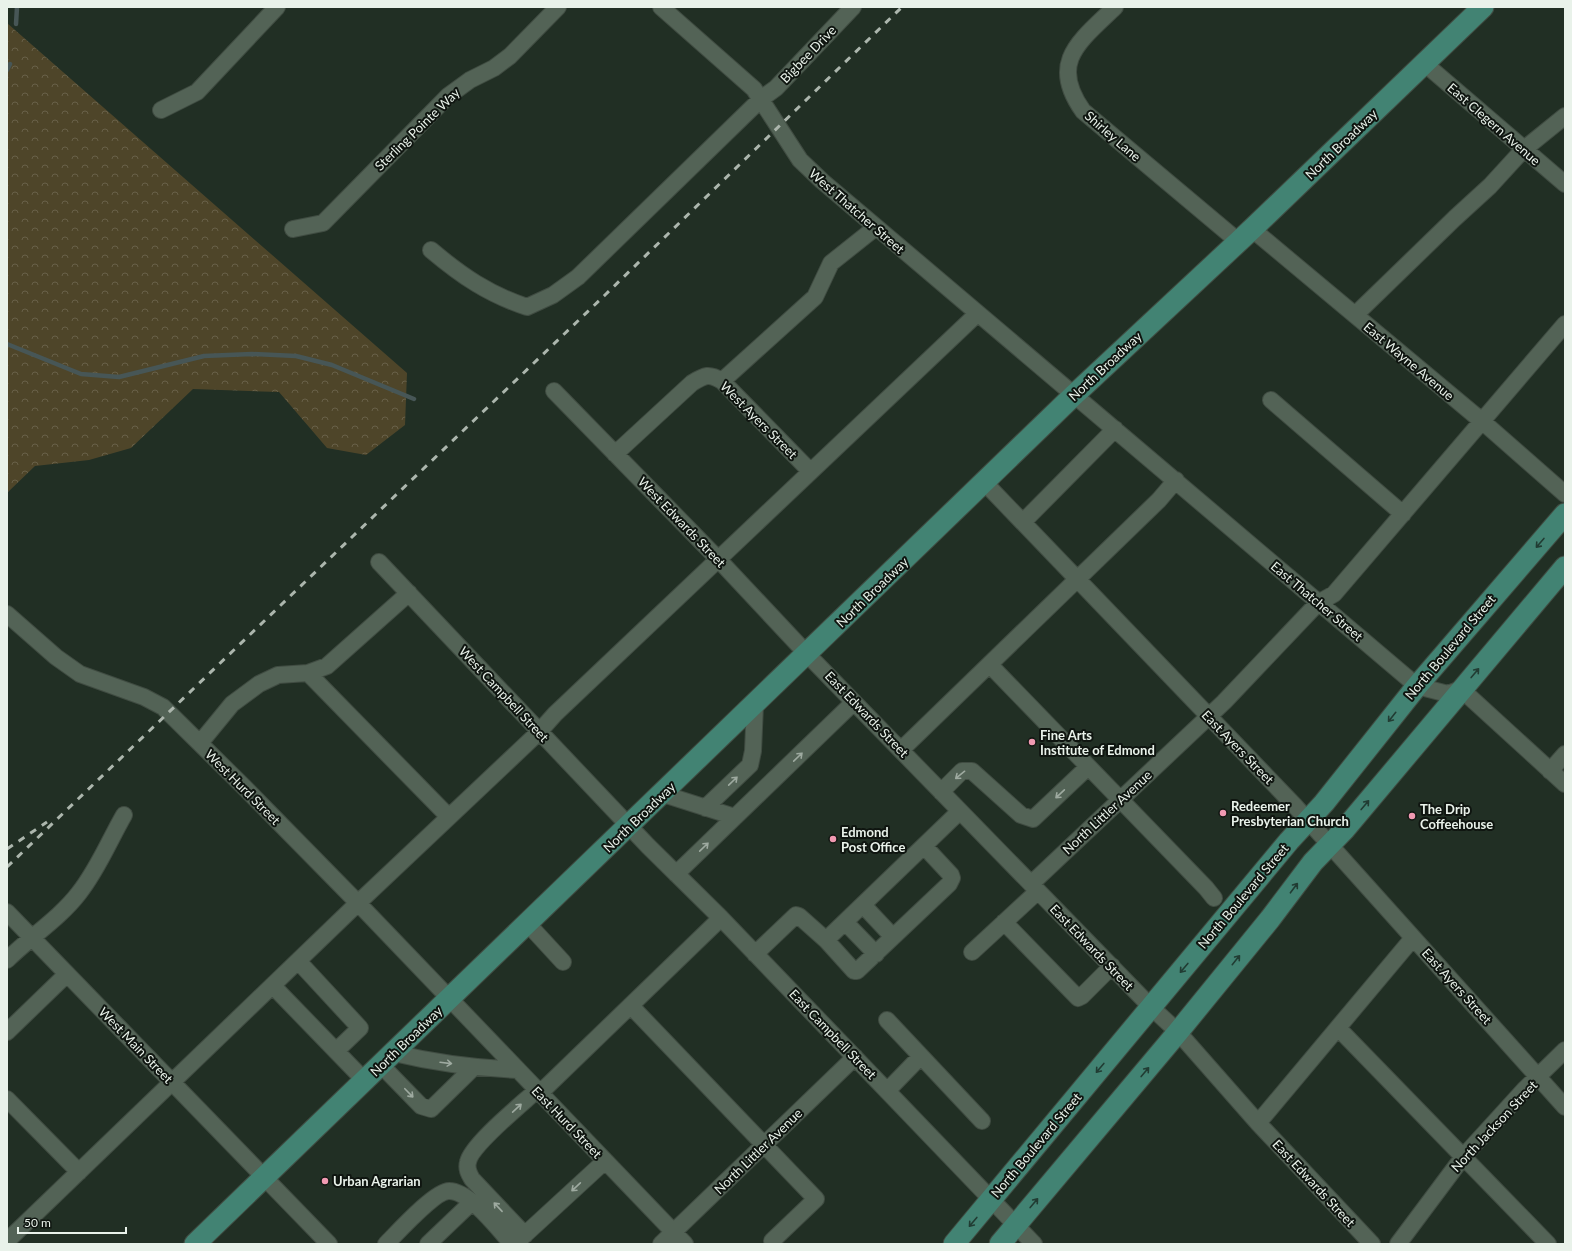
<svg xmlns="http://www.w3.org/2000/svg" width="1572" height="1251" viewBox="0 0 1572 1251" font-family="Lato,sans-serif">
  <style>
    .park { fill: url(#park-crowns) }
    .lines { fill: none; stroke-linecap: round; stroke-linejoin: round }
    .stream { stroke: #475656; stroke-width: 4.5 }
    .minor-casing { stroke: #404c42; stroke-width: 18 }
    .major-casing { stroke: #404c42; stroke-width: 23 }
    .minor { stroke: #536356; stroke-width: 16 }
    .major { stroke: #428373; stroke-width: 21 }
    .rail { stroke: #acb6ad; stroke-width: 3; stroke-dasharray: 7 7; stroke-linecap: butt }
    .oneway { stroke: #213c33 }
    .oneway2 { stroke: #9eaaa0 }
    .poi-dot { fill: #f19ab2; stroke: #0f1510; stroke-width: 1.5 }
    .labels { text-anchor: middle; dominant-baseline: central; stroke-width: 4; stroke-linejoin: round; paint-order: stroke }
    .street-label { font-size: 13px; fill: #e9f2ea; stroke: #0f1510 }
    .poi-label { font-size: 13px; font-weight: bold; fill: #e9f2ea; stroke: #0f1510; text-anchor: start }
  </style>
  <defs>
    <pattern id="park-crowns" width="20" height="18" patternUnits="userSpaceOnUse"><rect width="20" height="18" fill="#4e4529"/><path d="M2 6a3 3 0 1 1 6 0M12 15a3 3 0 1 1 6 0" fill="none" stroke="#686048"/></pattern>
  </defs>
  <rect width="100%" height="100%" fill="#212f24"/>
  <!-- park -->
  <path class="park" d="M7 23 407 373 405 425 366 455 327 448 279 392 193 389 131 448 89 460 35 466 7 493Z"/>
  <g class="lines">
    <!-- stream -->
    <path class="stream" d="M16 24 17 7
      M7 70 10 64
      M7 344 81 374 119 377 204 356 252 354 296 356 332 365 414 399"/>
    <defs>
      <path id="minor" d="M661 7 754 89 800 160 822 181 1417 686 1448 694 1461 689 1565 784
        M1115 7C1080 41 1048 62 1083 111L1239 242
        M1424 63 1565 184
        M161 110 197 92 277 7
        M293 229 323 223 448 96 470 80 494 68 510 56 558 7
        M1252 229 1483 422 1565 494
        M431 250C462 276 488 294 527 307L553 295 578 277 761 99 776 88 853 7
        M1355 315 1455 218 1490 186 1523 150 1565 116
        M722 381 815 297 831 263 875 228
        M554 391 718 559 807 654 1151 1007 1178 1032 1258 1123 1372 1244
        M1271 400 1403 514
        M615 454 692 383C705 375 709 373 722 381L810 471
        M985 483 1295 806 1565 1107
        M1023 522 1115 429
        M379 562 648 846 721 918 1034 1244
        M7 614 56 657 80 674 144 697 163 707 244 787 358 903 685 1244
        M990 665 1206 888 1214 898
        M308 673 449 817
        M200 743 232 704 259 684 278 675 308 673 327 666 409 593
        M901 750 1159 500 1176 480
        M1550 771 1565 754
        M941 792 962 771H972L1021 815 1033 819 1088 767
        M663 794 735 817
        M705 808 750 765 753 751 755 705
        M676 874 854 702
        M1031 884 1224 702 1318 603 1334 594 1565 324
        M863 905 893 937
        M7 912 329 1244
        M845 922 876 954
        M1004 922 1078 998 1082 996 1112 966
        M528 924 563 962
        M826 940 854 971H857L949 884 952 878 951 875 924 846
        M972 952 1038 891
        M755 954 796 915 799 916 826 940 960 811
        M7 960C30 937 59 919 79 893 98 869 109 841 124 815
        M299 962 360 1028 336 1051
        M273 986 365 1081
        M631 1006 816 1199 772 1241
        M887 1020 982 1121
        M1338 1028 1548 1244
        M7 1032 67 974
        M394 1053C435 1063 476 1068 518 1070
        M381 1065 421 1106 431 1109 474 1067
        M887 1091 921 1056
        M540 1093 721 918
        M7 1099 79 1172
        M1258 1123 1413 938
        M525 1235 472 1179C469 1174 466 1169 468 1162 471 1145 523 1103 537 1090
        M7 1241 358 903 539 732 555 714 977 314
        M518 1241 605 1161
        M386 1244C397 1233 435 1191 449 1191 470 1191 499 1230 512 1244
        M428 1244 472 1202
        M661 1244 855 1057
        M1398 1244 1463 1157 1524 1090 1565 1050"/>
      <path id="major" d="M195 1244 1074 395 1252 229 1483 7
        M954 1244 1289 841 1324 803 1417 686 1565 514
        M1000 1244 1178 1032 1270 919 1313 862 1344 830 1565 567"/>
    </defs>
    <!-- minor casing -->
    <use href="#minor" class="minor-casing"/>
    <!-- major casing -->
    <use href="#major" class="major-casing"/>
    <!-- minor -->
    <use href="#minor" class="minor"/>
    <!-- major -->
    <use href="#major" class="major"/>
    <!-- rail -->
    <path class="rail" d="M7 849 47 822
      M7 867 605 295 902 7"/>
  </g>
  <!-- one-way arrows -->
  <defs><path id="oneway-shaft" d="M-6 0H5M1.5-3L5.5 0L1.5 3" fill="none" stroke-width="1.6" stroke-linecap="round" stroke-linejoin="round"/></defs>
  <g class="oneway">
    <use href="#oneway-shaft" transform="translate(1540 543) rotate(131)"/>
    <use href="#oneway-shaft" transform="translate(1475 673) rotate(-50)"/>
    <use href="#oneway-shaft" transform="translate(1392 717) rotate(129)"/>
    <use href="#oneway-shaft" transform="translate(1365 805) rotate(-50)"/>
    <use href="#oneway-shaft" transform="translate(1294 888) rotate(-53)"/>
    <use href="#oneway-shaft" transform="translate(1236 960) rotate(-51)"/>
    <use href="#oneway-shaft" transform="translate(1184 968) rotate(130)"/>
    <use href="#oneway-shaft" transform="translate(1100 1068) rotate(130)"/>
    <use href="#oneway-shaft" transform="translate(1145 1072) rotate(-50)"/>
    <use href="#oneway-shaft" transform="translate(1034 1203) rotate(-50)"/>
    <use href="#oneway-shaft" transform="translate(973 1222) rotate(130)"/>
  </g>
  <g class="oneway2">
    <use href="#oneway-shaft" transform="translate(798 757) rotate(-44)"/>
    <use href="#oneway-shaft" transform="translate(960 775) rotate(141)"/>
    <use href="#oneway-shaft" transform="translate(733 781) rotate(-44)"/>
    <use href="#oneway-shaft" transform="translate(1060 794) rotate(137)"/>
    <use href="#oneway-shaft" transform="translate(704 847) rotate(-44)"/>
    <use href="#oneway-shaft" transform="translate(446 1063) rotate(7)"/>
    <use href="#oneway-shaft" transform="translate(409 1093) rotate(46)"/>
    <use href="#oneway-shaft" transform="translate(517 1108) rotate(-43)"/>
    <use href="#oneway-shaft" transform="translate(576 1187) rotate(137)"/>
    <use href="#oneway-shaft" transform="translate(498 1207) rotate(-133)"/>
  </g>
  <!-- markers -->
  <g class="poi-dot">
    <circle cx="1032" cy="742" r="4"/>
    <circle cx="1223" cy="813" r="4"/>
    <circle cx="1412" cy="816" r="4"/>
    <circle cx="833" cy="839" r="4"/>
    <circle cx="325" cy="1181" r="4"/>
  </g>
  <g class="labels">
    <!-- street labels -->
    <g class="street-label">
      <text transform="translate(808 54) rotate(-46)">Bigbee Drive</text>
      <text transform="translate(1494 124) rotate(41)">East Clegern Avenue</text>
      <text transform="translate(417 129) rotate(-44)">Sterling Pointe Way</text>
      <text transform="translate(1113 136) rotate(41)">Shirley Lane</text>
      <text transform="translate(1341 144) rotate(-44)">North Broadway</text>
      <text transform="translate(857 211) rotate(41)">West Thatcher Street</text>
      <text transform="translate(1409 361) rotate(40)">East Wayne Avenue</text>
      <text transform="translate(1105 366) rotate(-43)">North Broadway</text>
      <text transform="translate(759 420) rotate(45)">West Ayers Street</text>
      <text transform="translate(682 522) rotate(46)">West Edwards Street</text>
      <text transform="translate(872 592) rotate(-44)">North Broadway</text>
      <text transform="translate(1317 601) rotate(40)">East Thatcher Street</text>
      <text transform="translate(1450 647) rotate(-50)">North Boulevard Street</text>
      <text transform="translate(504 694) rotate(47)">West Campbell Street</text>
      <text transform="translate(867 714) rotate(46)">East Edwards Street</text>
      <text transform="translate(1238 747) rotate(46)">East Ayers Street</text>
      <text transform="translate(243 787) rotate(45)">West Hurd Street</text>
      <text transform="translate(1107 812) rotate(-43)">North Littler Avenue</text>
      <text transform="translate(639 817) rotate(-44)">North Broadway</text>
      <text transform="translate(1243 896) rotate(-50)">North Boulevard Street</text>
      <text transform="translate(1092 947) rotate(46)">East Edwards Street</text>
      <text transform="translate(1457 986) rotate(48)">East Ayers Street</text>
      <text transform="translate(833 1034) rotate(46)">East Campbell Street</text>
      <text transform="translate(406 1041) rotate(-44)">North Broadway</text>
      <text transform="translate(136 1045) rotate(46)">West Main Street</text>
      <text transform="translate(567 1122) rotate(46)">East Hurd Street</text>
      <text transform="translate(1494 1126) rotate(-47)">North Jackson Street</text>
      <text transform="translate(1036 1145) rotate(-50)">North Boulevard Street</text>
      <text transform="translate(758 1151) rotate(-44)">North Littler Avenue</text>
      <text transform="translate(1314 1183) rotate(47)">East Edwards Street</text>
    </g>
    <!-- poi labels -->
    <g class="poi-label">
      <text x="1040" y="735">Fine Arts<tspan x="1040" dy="15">Institute of Edmond</tspan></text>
      <text x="1231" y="806">Redeemer<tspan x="1231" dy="15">Presbyterian Church</tspan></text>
      <text x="1420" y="809">The Drip<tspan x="1420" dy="15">Coffeehouse</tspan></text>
      <text x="841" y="832">Edmond<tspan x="841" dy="15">Post Office</tspan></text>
      <text x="333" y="1181">Urban Agrarian</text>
    </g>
  </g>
  <!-- border -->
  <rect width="1572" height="1251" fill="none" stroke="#e9f2ea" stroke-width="16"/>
  <!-- scale -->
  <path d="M18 1227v6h108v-6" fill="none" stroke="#e9f2ea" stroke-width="2"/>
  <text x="24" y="1227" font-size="12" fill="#e9f2ea" stroke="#0f1510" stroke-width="3" paint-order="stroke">50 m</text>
</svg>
